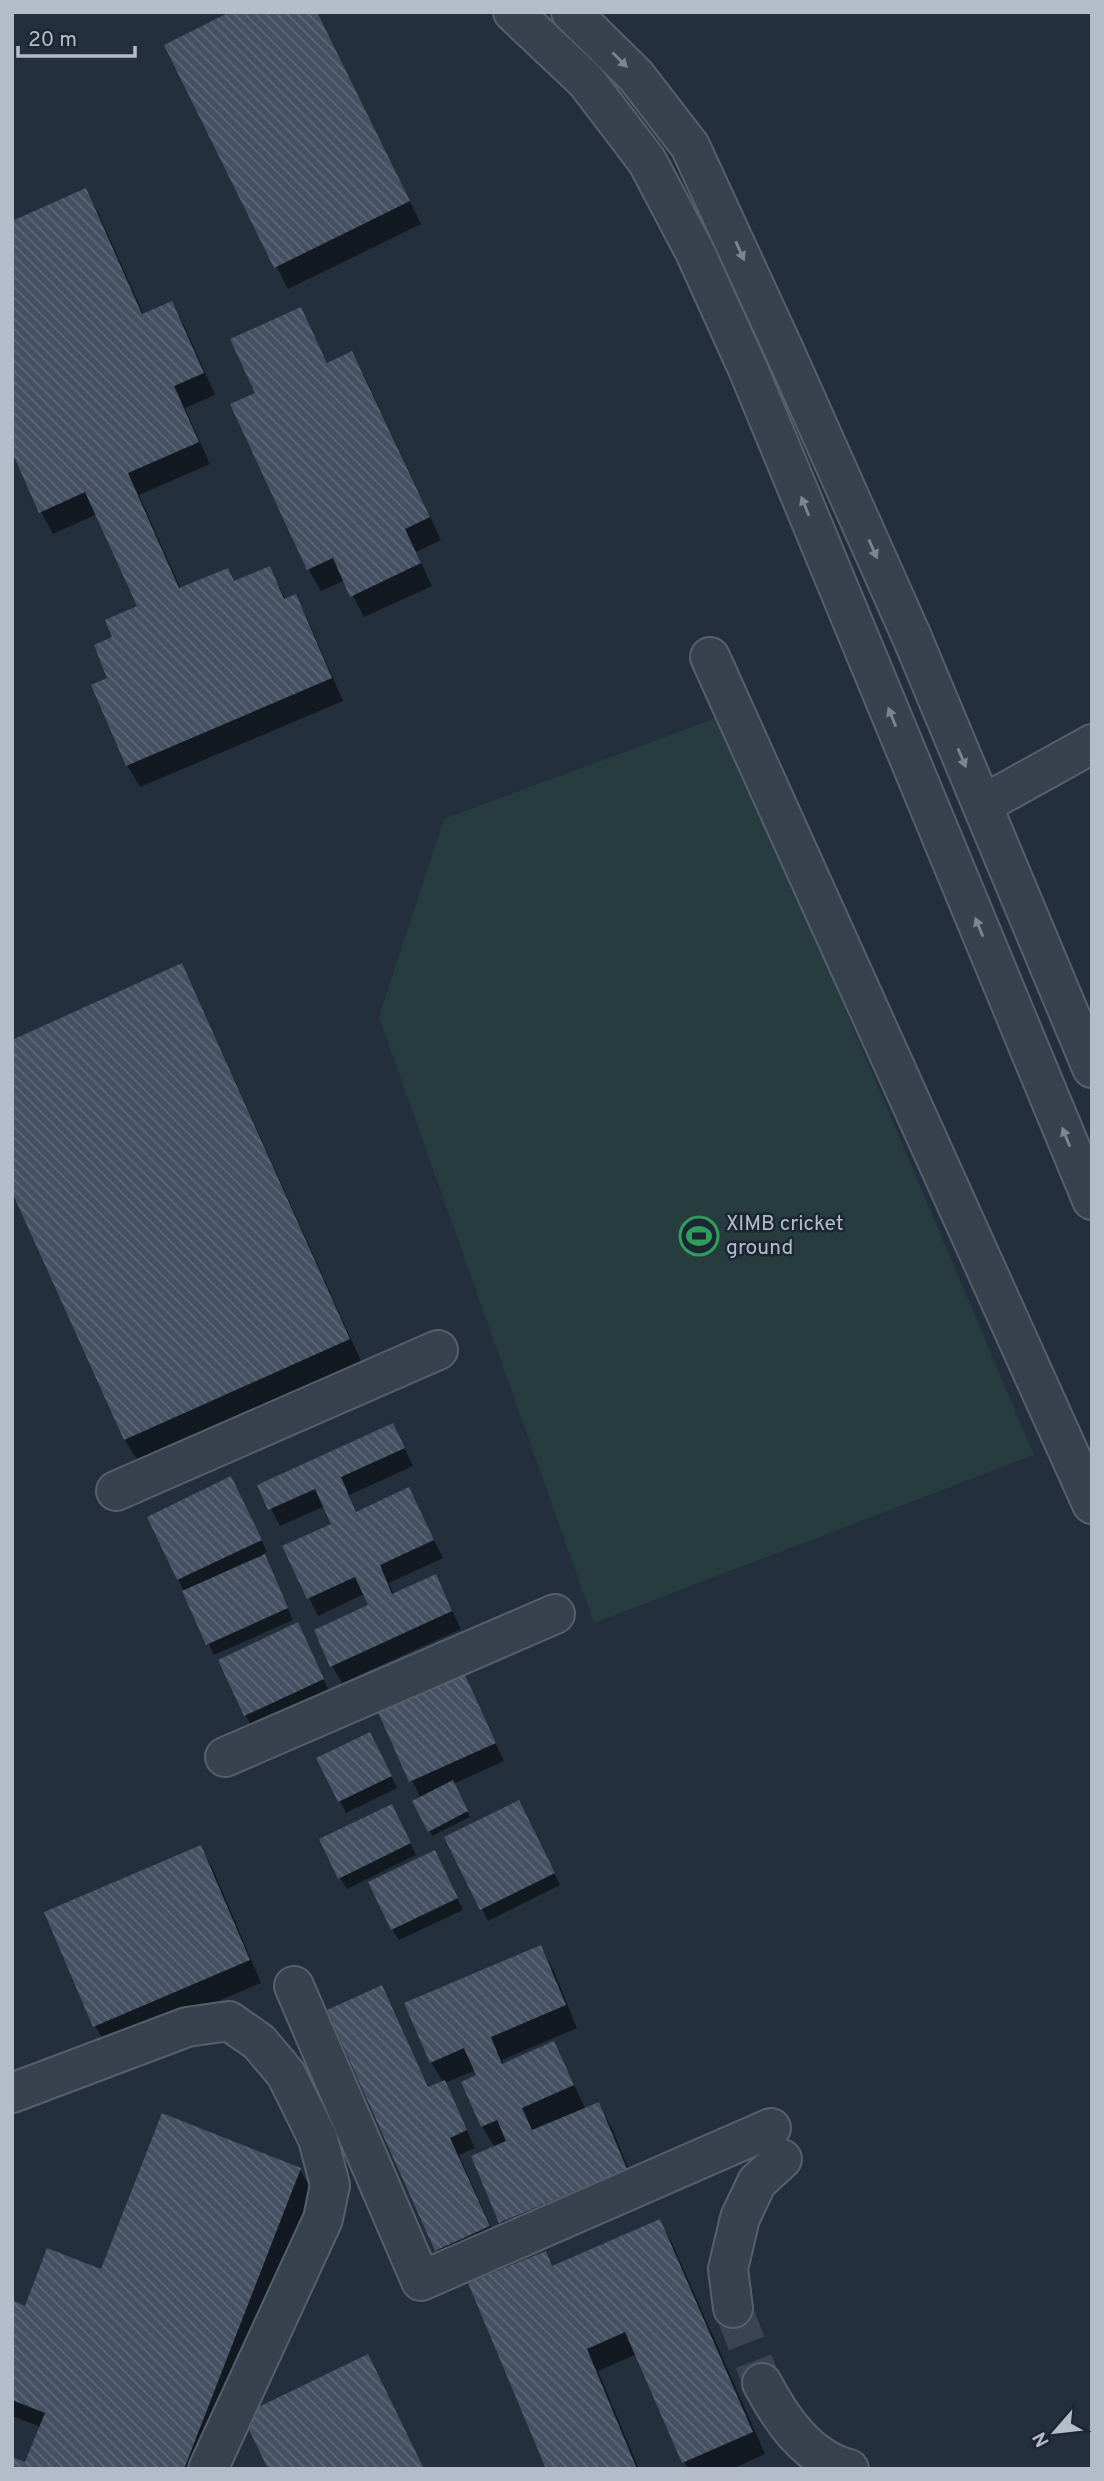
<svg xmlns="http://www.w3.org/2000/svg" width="1104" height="2481" viewBox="0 0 1104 2481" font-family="Overpass,sans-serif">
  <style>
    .pitch { fill: #263c3f }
    .shadow { fill: #0007 }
    .building { fill: url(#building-back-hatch) }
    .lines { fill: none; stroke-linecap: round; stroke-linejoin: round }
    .minor-tunnel { stroke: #3a4453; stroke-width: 38; stroke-dasharray: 38 19; stroke-linecap: butt }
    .minor-casing { stroke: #565f6c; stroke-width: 42 }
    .minor { stroke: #38414e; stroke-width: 38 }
    .oneway { fill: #7c8592 }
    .labels { text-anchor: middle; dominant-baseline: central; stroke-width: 5; stroke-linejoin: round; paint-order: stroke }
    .poi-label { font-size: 21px; fill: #b4bcc9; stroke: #1d2633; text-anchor: start }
  </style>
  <defs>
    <pattern id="building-back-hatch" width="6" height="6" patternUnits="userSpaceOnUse" patternTransform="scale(1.75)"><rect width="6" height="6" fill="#455162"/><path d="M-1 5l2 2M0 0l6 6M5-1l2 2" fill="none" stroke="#5d6877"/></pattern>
  </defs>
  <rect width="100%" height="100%" fill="#242f3e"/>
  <!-- pitch -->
  <path class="pitch" d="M721 716 1034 1455 594 1623 379 1017 444 819Z"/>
  <!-- shadow -->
  <path class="shadow" d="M234 12H317L421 224 288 289 166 46Z
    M85 191 98 212 144 315 171 303 184 325 215 395 185 408 210 464 139 495 181 589 234 582 269 568 286 600 295 596 307 618 343 701 140 787 127 765 115 638 139 607 97 514 53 534 41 512Z
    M300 309 328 364 351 353 364 375 441 540 416 552 432 586 364 617 345 580 321 591 308 569 232 405 257 394Z
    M181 966 193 987 361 1361 138 1461 125 1440 12 1188Z
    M393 1425 413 1466 349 1495 357 1513 408 1489 443 1558 389 1583 394 1595 435 1576 461 1629 342 1683 332 1666 370 1606 364 1594 318 1616 284 1547 333 1524 325 1506 280 1526 259 1486Z
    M237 1490 267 1552 263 1554 293 1620 214 1655 149 1517Z
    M304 1636 329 1691 252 1726 245 1715Z
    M463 1675 504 1761 453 1784 470 1817 432 1836 414 1802 421 1799 380 1713Z
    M376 1746 397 1788 346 1813 319 1759Z
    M525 1814 560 1885 488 1921 447 1838Z
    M398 1817 416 1855 347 1889 340 1878Z
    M200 1847 213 1869 261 1983 108 2048 95 2026Z
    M440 1864 463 1910 399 1940 392 1929Z
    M540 1947 553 1969 577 2028 502 2060 504 2065 554 2043 586 2110 599 2104 611 2126 638 2192 514 2244 501 2222 495 2148 482 2126 478 2076 476 2070 445 2083 475 2148 459 2155 499 2244 446 2267 436 2250 381 1988 429 2089 443 2082 431 2062Z
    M300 2170 313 2192 204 2469H12L26 2465 41 2427 12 2416V2302L26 2308 102 2272Z
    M659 2221 672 2243 765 2454 732 2469H688L637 2354 598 2371 639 2469H548L545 2253 554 2268Z"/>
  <!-- building -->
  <path class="building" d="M230 12H317L410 201 274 268 164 45Z
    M86 188 142 314 172 301 204 373 174 386 199 442 128 473 179 588 228 568 234 581 270 566 284 599 296 594 332 678 126 766 91 685 107 678 94 645 112 637 105 620 137 606 85 492 39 513 12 452V221Z
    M301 307 327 363 352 351 430 517 405 529 421 563 350 597 333 558 307 570 230 404 255 393 230 339Z
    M182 963 350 1339 124 1440 12 1192V1040Z
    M393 1423 405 1448 341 1477 356 1512 409 1487 434 1540 380 1565 392 1594 436 1574 452 1611 330 1667 314 1630 368 1605 355 1577 307 1599 282 1546 331 1524 315 1489 268 1510 257 1485Z
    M231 1476 262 1540 177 1580 147 1517Z
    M265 1554 288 1608 206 1645 182 1591Z
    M298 1622 324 1679 244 1716 218 1660Z
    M464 1673 496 1743 409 1782 378 1712Z
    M370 1732 392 1776 338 1802 316 1758Z
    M453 1780 468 1811 428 1832 412 1801Z
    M519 1800 555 1873 480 1910 444 1837Z
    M392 1804 411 1843 338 1879 319 1839Z
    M201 1845 250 1960 93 2027 44 1912Z
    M435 1850 458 1898 391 1930 368 1882Z
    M541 1945 566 2005 491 2037 502 2064 554 2041 574 2085 522 2108 532 2130 599 2102 627 2169 499 2223 471 2156 506 2141 497 2120 481 2127 461 2082 476 2075 464 2048 430 2063 404 2003Z
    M382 1985 428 2087 445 2080 467 2130 450 2138 490 2226 435 2251 327 2010Z
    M162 2113 301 2168 184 2469H12V2457L25 2462 45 2413 12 2400V2300L25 2306 47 2248 101 2269Z
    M660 2219 753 2432 682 2463 625 2332 587 2349 637 2469H546L468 2283 546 2251 552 2266Z
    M368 2354 424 2469H268L242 2415Z"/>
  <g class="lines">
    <!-- minor-tunnel -->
    <path class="minor-tunnel" d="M733 2308 762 2383"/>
    <defs>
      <path id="minor" d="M513 12 586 81 647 161 695 252 748 369 1092 1200
        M571 12 636 76 690 146 784 350 911 635 1092 1068
        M710 657 1092 1504
        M982 805 1092 744
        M116 1491 438 1350
        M225 1757 555 1614
        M294 1986 421 2281 771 2128
        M12 2093 187 2027 229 2021 259 2042 286 2074 318 2139 330 2185 323 2219 208 2469
        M733 2308 728 2269 740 2218 757 2182 782 2159
        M762 2383C781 2419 807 2458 849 2469"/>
    </defs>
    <!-- minor casing -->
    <use href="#minor" class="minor-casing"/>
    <!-- minor -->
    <use href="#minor" class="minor"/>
  </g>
  <!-- one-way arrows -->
  <defs><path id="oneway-solid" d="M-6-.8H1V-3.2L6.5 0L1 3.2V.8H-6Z" transform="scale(1.75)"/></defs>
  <g class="oneway">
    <use href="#oneway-solid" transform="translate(620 60) rotate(45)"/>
    <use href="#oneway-solid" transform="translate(740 251) rotate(66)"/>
    <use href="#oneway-solid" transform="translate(805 506) rotate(-112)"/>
    <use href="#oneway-solid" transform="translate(873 549) rotate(66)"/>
    <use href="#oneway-solid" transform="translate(892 717) rotate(-112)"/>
    <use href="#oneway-solid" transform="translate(962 758) rotate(67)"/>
    <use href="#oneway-solid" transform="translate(979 927) rotate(-112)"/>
    <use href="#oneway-solid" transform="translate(1066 1137) rotate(-112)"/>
  </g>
  <!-- icons -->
  <defs>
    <symbol id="stadium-ring" viewBox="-11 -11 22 22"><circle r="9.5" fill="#1d2633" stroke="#2e9e5b" stroke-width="1.5"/><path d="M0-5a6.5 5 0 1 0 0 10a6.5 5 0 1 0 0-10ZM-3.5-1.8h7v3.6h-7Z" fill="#2e9e5b"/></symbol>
  </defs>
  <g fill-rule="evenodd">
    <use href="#stadium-ring" x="677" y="1214" width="44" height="44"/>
  </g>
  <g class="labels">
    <!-- poi labels -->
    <g class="poi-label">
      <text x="726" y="1224">XIMB cricket<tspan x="726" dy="24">ground</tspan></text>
    </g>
  </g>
  <!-- border -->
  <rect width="1104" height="2481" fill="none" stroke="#b4bcc9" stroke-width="28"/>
  <!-- north arrow -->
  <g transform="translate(1055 2432) rotate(242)" stroke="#1d2633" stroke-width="5" paint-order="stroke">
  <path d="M0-5L12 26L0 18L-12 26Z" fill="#b4bcc9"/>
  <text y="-10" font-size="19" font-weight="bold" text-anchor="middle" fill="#b4bcc9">N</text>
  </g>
  <!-- scale -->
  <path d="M18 46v10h117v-10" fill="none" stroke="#b4bcc9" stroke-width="3.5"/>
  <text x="28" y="46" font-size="21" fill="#b4bcc9" stroke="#1d2633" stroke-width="5" paint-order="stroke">20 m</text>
</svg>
